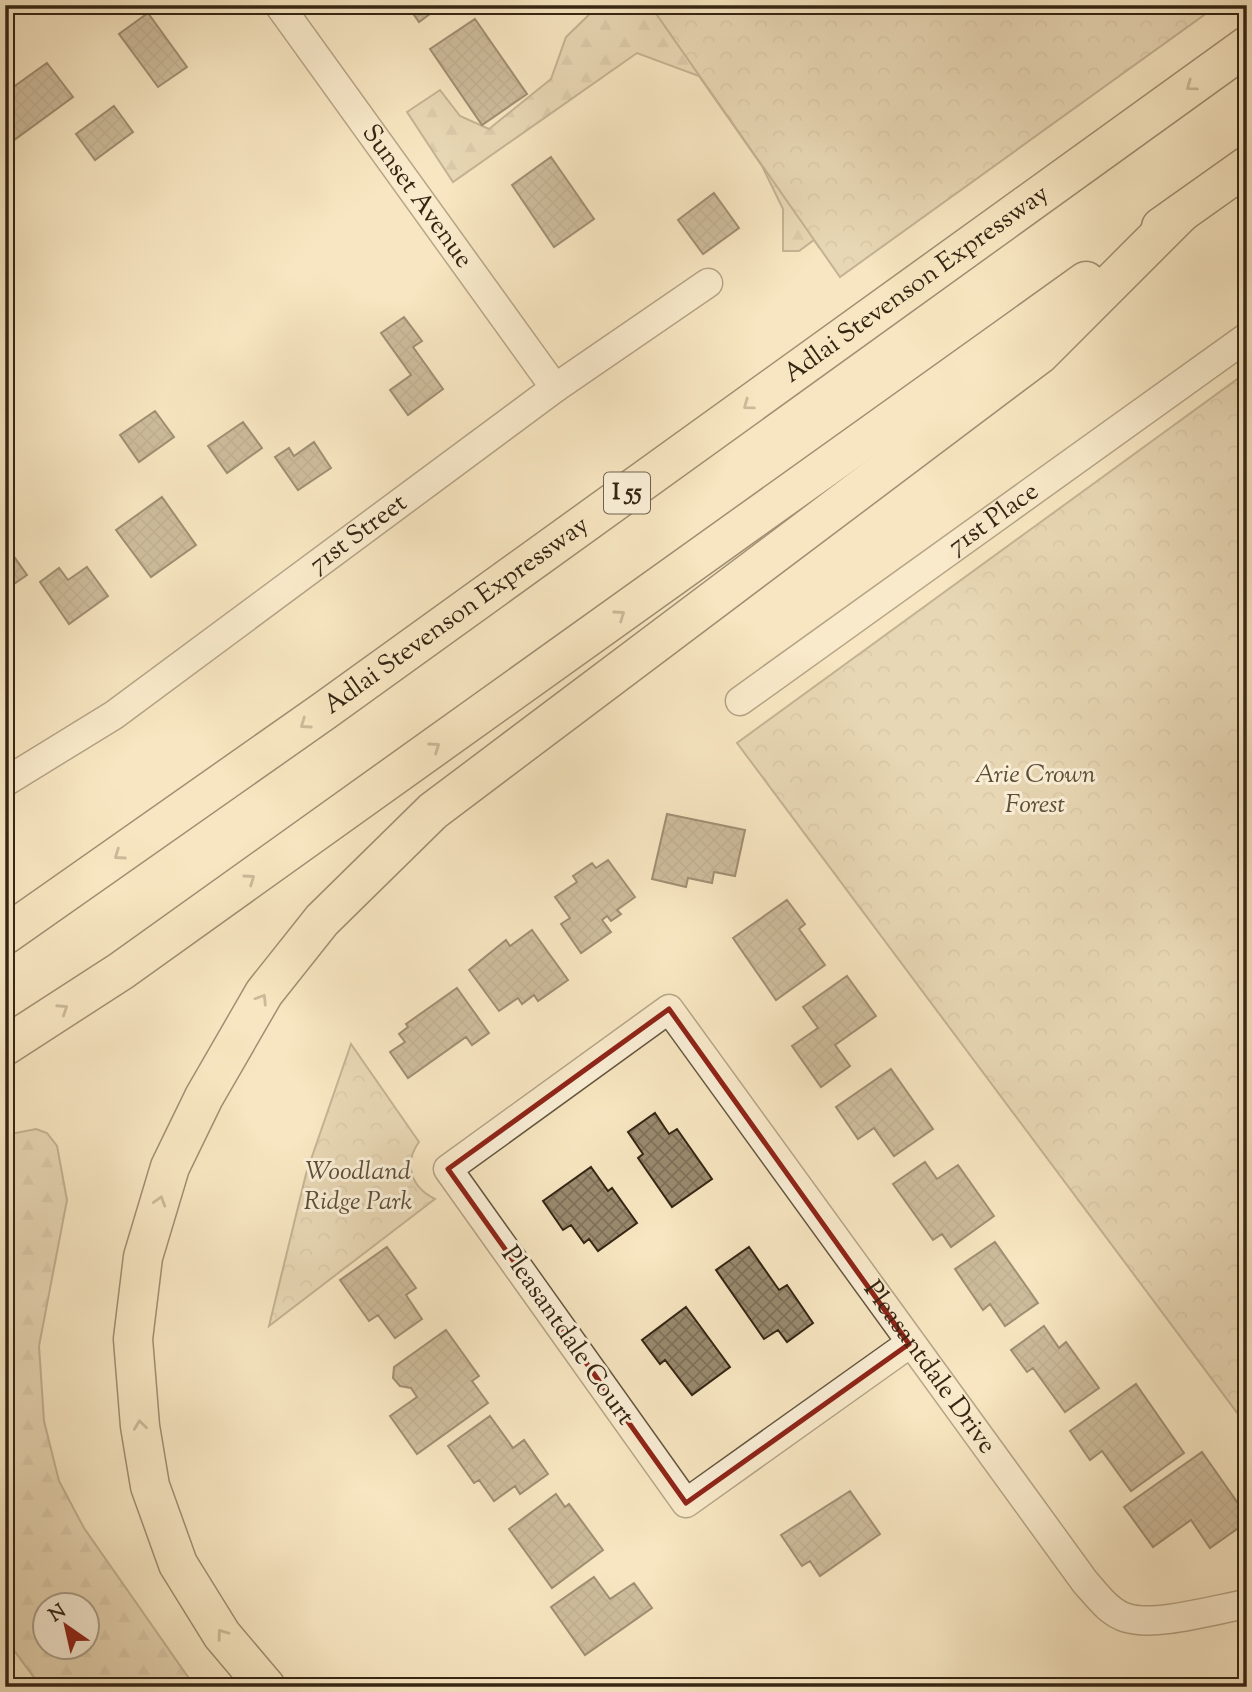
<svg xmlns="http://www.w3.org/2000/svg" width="1252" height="1692" viewBox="0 0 1252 1692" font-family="'Sorts Mill Goudy',serif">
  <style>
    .forest { fill: url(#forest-firs); stroke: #86765c; stroke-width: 2; fill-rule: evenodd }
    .park { fill: url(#park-crowns); stroke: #86765c; stroke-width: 2 }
    .building { fill: url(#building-cross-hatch); stroke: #352614; stroke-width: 2 }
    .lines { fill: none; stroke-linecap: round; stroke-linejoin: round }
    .minor-casing { stroke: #66563f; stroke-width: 31 }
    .highway-casing { stroke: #352614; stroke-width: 41 }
    .minor { stroke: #faefd7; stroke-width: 28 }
    .highway { stroke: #f7e6c1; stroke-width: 38 }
    .oneway { stroke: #96866a }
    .marked { fill: none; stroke: #8f2418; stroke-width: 5; stroke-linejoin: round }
    .labels { text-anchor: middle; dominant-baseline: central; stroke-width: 6; stroke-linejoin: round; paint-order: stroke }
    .shield { fill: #faefd7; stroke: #70624e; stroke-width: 2 }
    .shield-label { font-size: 24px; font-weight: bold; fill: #352614 }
    .street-label { font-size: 26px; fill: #352614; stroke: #faefd7 }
    .park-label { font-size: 26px; font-style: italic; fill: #5d4e38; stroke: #faefd7 }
  </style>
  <defs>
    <pattern id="forest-firs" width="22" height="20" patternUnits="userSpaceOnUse" patternTransform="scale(1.75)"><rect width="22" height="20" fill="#d6c5a4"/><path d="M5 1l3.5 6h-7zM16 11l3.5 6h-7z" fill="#b8a98c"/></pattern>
    <pattern id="park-crowns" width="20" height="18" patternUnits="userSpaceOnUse" patternTransform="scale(1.75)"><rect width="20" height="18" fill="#d6c5a4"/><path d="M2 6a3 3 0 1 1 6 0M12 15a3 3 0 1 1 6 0" fill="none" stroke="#b8a98c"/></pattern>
    <pattern id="building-cross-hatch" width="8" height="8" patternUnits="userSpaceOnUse" patternTransform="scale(1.75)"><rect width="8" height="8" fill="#9a8a6e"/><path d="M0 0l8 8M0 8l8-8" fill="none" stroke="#7e7159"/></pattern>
  </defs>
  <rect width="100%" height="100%" fill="#f7e6c1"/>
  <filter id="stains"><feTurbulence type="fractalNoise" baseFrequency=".00286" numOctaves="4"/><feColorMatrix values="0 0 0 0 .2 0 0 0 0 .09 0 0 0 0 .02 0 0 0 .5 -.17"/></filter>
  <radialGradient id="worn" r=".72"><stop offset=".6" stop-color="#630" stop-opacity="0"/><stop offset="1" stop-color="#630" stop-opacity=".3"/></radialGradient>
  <!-- forest -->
  <path class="forest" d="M599 5H1157L819 247 814 240 799 251H783V209L762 166 699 76 637 53 453 182 407 112 440 90 460 116 489 129 551 79 566 37Z
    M36 1129 47 1133 57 1146 67 1200 39 1346 44 1421 59 1481 84 1528 195 1687H41L5 1638V1582L10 1562 5 1541V1135ZM46 1604H88V1646H46Z"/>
  <!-- park -->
  <path class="park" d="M650 5H1218L840 277Z
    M1247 372V1426L737 743Z
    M351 1044 419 1142C403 1164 411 1187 435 1199L269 1326 306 1174Z"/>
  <!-- building -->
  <path class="building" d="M407 5H442L419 22Z
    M148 13 187 67 158 87 119 34Z
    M475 19 527 94 482 125 430 49Z
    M47 63 73 97 6 146 5 93Z
    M114 106 133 132 95 160 76 134Z
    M551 157 594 219 554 247 512 185Z
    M714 193 739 228 703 254 678 220Z
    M404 317 422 341 413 347 443 389 408 415 390 390 411 375 381 333Z
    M155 411 174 437 139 462 120 435Z
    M243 422 262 448 227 473 208 446Z
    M314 442 331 468 298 490 275 457 289 448 294 456Z
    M162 497 196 545 151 577 116 530Z
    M8 548 27 575 5 590V550Z
    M87 567 108 596 69 624 40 582 59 568 68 580Z
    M667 814 745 830 735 876 714 872 712 883 688 878 686 887 652 879Z
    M608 860 635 897 617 910 621 914 611 921 607 916 602 920 611 932 581 953 561 924 570 918 555 897 577 882 573 876 592 863 596 868Z
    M787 900 805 924 799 929 825 965 776 1000 733 938Z
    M532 930 568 980 538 1001 534 995 522 1004 518 998 499 1011 469 970 506 940 510 946Z
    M847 976 876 1016 835 1045 850 1066 821 1087 792 1046 818 1028 803 1007Z
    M457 988 489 1033 472 1045 466 1037 408 1078 390 1052 405 1042 399 1034 408 1027 406 1024Z
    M891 1069 933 1129 894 1156 874 1128 858 1139 836 1107Z
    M655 1113 669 1134 677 1129 712 1179 672 1207 638 1158 643 1154 628 1132Z
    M925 1162 937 1179 958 1165 994 1216 951 1247 942 1234 933 1240 893 1184Z
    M591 1167 608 1191 612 1188 637 1223 598 1251 589 1239 584 1243 571 1225 563 1230 543 1201Z
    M995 1242 1038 1303 1005 1326 990 1304 983 1310 955 1269Z
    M387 1247 416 1288 406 1295 422 1319 395 1338 378 1315 369 1321 340 1280Z
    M749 1247 779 1290 787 1285 813 1323 787 1342 778 1330 764 1339 716 1270Z
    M686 1307 730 1367 692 1395 665 1360 660 1364 642 1340Z
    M1044 1326 1059 1348 1066 1342 1099 1388 1065 1412 1033 1368 1027 1372 1011 1350Z
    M446 1330 479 1376 472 1381 488 1403 417 1454 390 1416 417 1397 411 1388 400 1386 393 1378 394 1367Z
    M1136 1384 1184 1453 1131 1491 1102 1451 1090 1460 1070 1431Z
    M490 1416 513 1448 524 1440 548 1474 520 1494 515 1486 494 1501 479 1480 474 1483 448 1446Z
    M1202 1452 1247 1516V1522L1210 1548 1191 1520 1153 1547 1124 1507Z
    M850 1491 880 1534 820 1576 810 1561 802 1566 781 1535Z
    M556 1494 565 1507 569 1504 603 1550 552 1588 509 1529Z
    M594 1577 610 1599 634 1583 652 1608 585 1655 551 1607Z"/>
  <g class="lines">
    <defs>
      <g id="minor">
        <path id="s1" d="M279 5 555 388"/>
        <path id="s2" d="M740 701 1247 337"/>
        <path id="s3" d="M5 782 114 715 555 388 708 283"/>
        <path id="s4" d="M909 1344 686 1503 448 1169 669 1009 1085 1582C1097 1595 1109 1613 1127 1618 1156 1627 1216 1609 1247 1604"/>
      </g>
      <g id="highway">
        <path d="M1161 227 1247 166"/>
        <path id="s5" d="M5 935 324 711 1247 46"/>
        <path d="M5 1046 121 971 1086 281"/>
        <path d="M266 1687 222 1635 178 1564 150 1486 140 1426 133 1339 143 1257 170 1167 204 1097 264 993 322 920 433 811 1040 354 1181 213"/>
      </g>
    </defs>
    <!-- minor casing -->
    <use href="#minor" class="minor-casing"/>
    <!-- highway casing -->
    <use href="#highway" class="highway-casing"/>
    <!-- minor -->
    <use href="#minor" class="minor"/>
    <!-- highway -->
    <use href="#highway" class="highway"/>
  </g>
  <!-- one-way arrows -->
  <defs><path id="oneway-chevron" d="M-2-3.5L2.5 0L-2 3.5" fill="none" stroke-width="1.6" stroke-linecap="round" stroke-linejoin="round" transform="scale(1.75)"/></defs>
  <g class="oneway">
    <use href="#oneway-chevron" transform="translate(1191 86) rotate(144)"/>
    <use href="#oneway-chevron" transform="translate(748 405) rotate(144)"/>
    <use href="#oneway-chevron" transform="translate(620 615) rotate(-35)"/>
    <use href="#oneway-chevron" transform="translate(305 724) rotate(145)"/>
    <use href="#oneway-chevron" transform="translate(435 747) rotate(-35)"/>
    <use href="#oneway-chevron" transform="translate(119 855) rotate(145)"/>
    <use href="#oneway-chevron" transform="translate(250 879) rotate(-35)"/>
    <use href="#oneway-chevron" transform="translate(262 999) rotate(-58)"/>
    <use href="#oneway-chevron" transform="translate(63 1009) rotate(-33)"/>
    <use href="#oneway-chevron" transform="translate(160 1201) rotate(-73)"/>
    <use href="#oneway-chevron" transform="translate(140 1425) rotate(-97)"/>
    <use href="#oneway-chevron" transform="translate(222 1634) rotate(-126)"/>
  </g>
  <!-- marked area -->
  <path d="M0 0H1252V1692H0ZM669 1009 909 1344 686 1503 448 1169Z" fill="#f7e6c1" fill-opacity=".55" fill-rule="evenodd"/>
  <path class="marked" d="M669 1009 909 1344 686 1503 448 1169Z"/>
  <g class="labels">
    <!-- shield labels -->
    <rect class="shield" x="604" y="472.5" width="46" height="41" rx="5"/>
    <g class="shield-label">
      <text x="627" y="493">I 55</text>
    </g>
    <!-- street labels -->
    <g class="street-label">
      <text stroke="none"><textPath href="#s1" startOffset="236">Sunset Avenue</textPath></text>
      <text stroke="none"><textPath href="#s5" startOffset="1120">Adlai Stevenson Expressway</textPath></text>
      <text stroke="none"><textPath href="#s2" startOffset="312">71st Place</textPath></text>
      <text stroke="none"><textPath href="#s3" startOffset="432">71st Street</textPath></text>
      <text stroke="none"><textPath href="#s5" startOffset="553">Adlai Stevenson Expressway</textPath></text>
      <text transform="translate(567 1336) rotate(55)">Pleasantdale Court</text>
      <text stroke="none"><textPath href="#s4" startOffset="1400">Pleasantdale Drive</textPath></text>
    </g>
    <!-- park labels -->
    <g class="park-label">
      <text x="1035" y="775">Arie Crown<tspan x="1035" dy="30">Forest</tspan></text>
      <text x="358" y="1172">Woodland<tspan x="358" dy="30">Ridge Park</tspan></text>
    </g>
  </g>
  <!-- margin -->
  <rect width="1252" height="1692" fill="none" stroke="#f7e6c1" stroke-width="28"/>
  <rect x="7" y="7" width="1238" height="1678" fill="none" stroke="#352614" stroke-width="3.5"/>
  <rect x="14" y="14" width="1224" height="1664" fill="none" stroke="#352614" stroke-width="2"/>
  <!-- north arrow -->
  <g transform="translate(66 1626) rotate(326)"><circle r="33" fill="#faefd7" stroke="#ab9f89" stroke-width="2"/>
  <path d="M0-5L12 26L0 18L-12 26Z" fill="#8f2418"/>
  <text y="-10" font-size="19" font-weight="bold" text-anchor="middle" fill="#352614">N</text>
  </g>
  <rect width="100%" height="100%" filter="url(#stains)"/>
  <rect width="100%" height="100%" fill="url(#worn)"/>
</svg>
